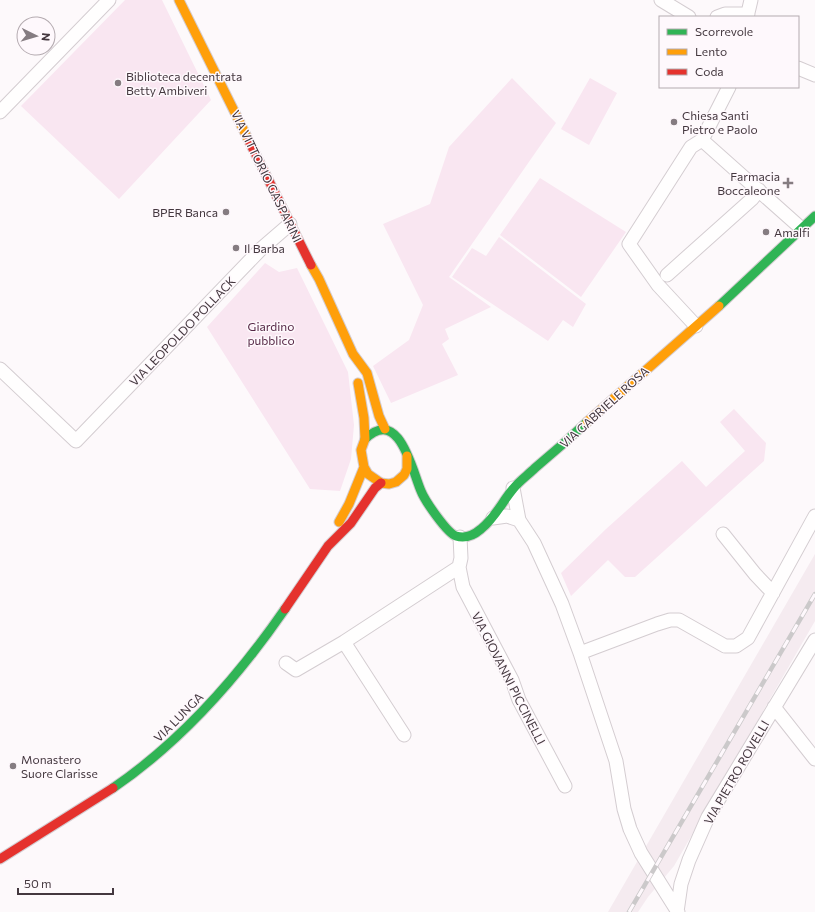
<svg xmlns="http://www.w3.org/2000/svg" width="815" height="912" viewBox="0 0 815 912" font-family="Commissioner,sans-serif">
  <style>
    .built { fill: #f5ebf0 }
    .green { fill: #f9e6f1 }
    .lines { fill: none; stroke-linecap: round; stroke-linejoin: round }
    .street-casing { stroke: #d4cdd1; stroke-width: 15 }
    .fast-casing { stroke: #d4cdd1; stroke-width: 11 }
    .slow-casing { stroke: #d4cdd1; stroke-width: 11 }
    .jam-casing { stroke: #d4cdd1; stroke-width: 11 }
    .street { stroke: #fffefe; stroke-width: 13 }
    .fast { stroke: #30b455; stroke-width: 9 }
    .slow { stroke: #ff9f0a; stroke-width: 9 }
    .jam { stroke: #e5322d; stroke-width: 9 }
    .rail-casing { stroke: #cbc9ca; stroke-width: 4.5 }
    .rail { stroke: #fef8fc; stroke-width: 3; stroke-dasharray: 9; stroke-linecap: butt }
    .poi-dot { fill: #857c81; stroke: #fef8fc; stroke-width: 1.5 }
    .labels { text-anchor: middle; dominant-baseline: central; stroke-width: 3; stroke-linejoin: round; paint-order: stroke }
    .poi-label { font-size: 12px; fill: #44383f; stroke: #fef8fc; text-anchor: start }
    .street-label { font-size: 12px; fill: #44383f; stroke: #fef8fc }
    .park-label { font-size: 12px; fill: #552745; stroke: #fef8fc }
  </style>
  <rect width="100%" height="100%" fill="#fdf9fb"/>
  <!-- built -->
  <path class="built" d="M815 554V621L674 866 648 897 638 912H608Z"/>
  <!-- green -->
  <path class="green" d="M125 0H162L211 100 119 199 21 106Z
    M512 78 556 123 449 277 491 307 445 329 449 339 442 344 458 375 391 403 373 366 409 340 423 305 383 224 430 204 449 147Z
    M590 78 617 93 589 145 561 129Z
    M540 178 626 232 581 297 500 235Z
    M499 237 586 304 573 327 563 320 548 341 452 277 472 248 486 256Z
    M265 263 279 272 297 268 348 372 354 425 351 459 340 491 310 489 207 327Z
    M734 409 766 443 764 461 635 577H625L608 560 571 596 561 573 606 529 682 461 706 487 745 451 720 422Z"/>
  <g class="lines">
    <defs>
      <path id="street" d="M661 0 689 17
        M717 17 725 14H748
        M747 17 751 0
        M798 68 815 75
        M0 112 109 0
        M702 140 802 229
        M667 275 752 199 759 190
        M696 326 658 285 629 244 691 147 702 140 729 87
        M0 369 76 441 261 249 290 224
        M513 488 519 520
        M493 518 507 516 519 520 534 543 562 604 580 653 616 761 624 809 630 829 641 853 678 912
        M723 534 755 574 773 593
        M459 567 463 587 512 680 519 700 565 786
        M344 642 404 735
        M580 653 657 624 670 620H679L725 646H736L748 638 815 516
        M286 663 296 670 344 642 459 567 461 558 460 537
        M774 707 815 759
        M677 912 681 884 689 860 708 817 815 640"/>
      <path id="fast" d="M719 306 815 216
        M365 439C399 406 412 470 421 491 425 501 447 533 456 536 465 539 474 535 481 529 495 518 502 502 513 489 519 481 528 475 535 468 553 453 570 438 587 422
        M113 788C182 741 238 677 285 609"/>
      <path id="slow" d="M179 0 249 141
        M311 265 319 279 353 354 367 373 379 416 385 429
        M358 383 364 418 365 439 361 450 364 467 368 474 381 483 389 484 396 482 404 475 407 469V456
        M587 422 719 306
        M339 522 349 504 364 467"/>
      <path id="jam" d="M249 141 311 265
        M285 609 328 546 351 523 375 488 381 483
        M0 859 113 788"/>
    </defs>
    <!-- street casing -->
    <use href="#street" class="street-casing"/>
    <!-- fast casing -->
    <use href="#fast" class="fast-casing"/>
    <!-- slow casing -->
    <use href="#slow" class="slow-casing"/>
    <!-- jam casing -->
    <use href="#jam" class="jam-casing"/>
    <!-- street -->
    <use href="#street" class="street"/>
    <!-- fast -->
    <use href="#fast" class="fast"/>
    <!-- slow -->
    <use href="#slow" class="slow"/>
    <!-- jam -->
    <use href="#jam" class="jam"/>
    <defs>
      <path id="rail" d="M629 912 815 594"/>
    </defs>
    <!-- rail casing -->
    <use href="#rail" class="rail-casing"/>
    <!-- rail -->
    <use href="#rail" class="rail"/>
  </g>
  <!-- markers -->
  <g class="poi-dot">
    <circle cx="118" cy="83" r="4"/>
    <circle cx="674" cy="122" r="4"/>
    <path d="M786 177h4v4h4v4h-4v4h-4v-4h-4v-4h4z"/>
    <circle cx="226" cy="212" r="4"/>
    <circle cx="766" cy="232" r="4"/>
    <circle cx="236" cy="248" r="4"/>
    <circle cx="13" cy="766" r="4"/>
  </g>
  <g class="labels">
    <!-- poi labels -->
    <g class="poi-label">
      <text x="126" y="76">Biblioteca decentrata<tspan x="126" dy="14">Betty Ambiveri</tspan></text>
      <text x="682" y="115">Chiesa Santi<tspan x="682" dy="14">Pietro e Paolo</tspan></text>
      <text x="780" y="176" text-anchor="end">Farmacia<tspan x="780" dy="14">Boccaleone</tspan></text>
      <text x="218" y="212" text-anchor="end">BPER Banca</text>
      <text x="774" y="232">Amalfi</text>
      <text x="244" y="248">Il Barba</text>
      <text x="21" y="759">Monastero<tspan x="21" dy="14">Suore Clarisse</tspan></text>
    </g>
    <!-- street labels -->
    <g class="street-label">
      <text transform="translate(267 176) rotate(64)">VIA VITTORIO GASPARINI</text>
      <text transform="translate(182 331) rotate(-46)">VIA LEOPOLDO POLLACK</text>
      <text transform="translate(604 407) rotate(-42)">VIA GABRIELE ROSA</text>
      <text transform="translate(509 678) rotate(63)">VIA GIOVANNI PICCINELLI</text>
      <text transform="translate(178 717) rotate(-45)">VIA LUNGA</text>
      <text transform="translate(736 772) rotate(-60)">VIA PIETRO ROVELLI</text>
    </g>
    <!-- park labels -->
    <g class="park-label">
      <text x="271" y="326">Giardino<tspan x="271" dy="14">pubblico</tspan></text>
    </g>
  </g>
  <!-- legend -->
  <rect x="659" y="16" width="140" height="72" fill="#fef8fc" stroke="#b4abb0"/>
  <rect x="667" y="29" width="20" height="6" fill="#30b455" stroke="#b4abb0"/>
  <text x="695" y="36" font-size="12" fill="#44383f">Scorrevole</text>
  <rect x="667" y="49" width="20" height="6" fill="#ff9f0a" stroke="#b4abb0"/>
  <text x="695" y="56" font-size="12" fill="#44383f">Lento</text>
  <rect x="667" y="69" width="20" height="6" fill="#e5322d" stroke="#b4abb0"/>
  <text x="695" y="76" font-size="12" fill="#44383f">Coda</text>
  <!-- north arrow -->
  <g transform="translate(36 36) rotate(95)"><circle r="19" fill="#fef8fc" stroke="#b4abb0"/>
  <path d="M0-3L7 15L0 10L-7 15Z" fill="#857c81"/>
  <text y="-6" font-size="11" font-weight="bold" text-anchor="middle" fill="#44383f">N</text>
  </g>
  <!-- scale -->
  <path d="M18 888v6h95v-6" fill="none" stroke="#44383f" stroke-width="2"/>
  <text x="24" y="888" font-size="12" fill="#44383f" stroke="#fef8fc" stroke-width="3" paint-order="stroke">50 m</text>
</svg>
